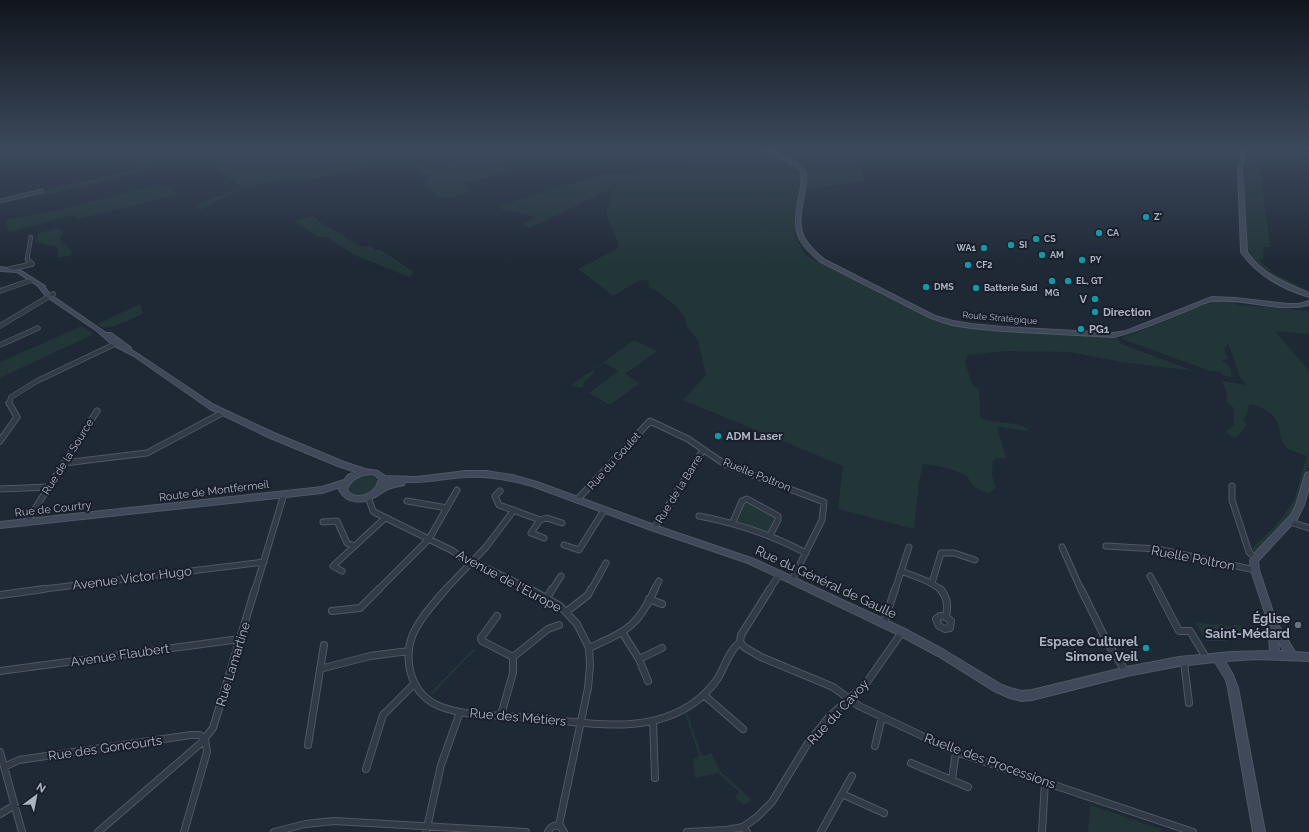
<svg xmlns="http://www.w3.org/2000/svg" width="1309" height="832" viewBox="0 0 1309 832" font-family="Raleway,sans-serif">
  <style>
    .green { fill: #223537 }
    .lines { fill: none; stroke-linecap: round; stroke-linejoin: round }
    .street-far3-casing { stroke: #505764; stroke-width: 4.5 }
    .street-far2-casing { stroke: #505764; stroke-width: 5.5 }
    .street-far1-casing { stroke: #505764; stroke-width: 7 }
    .street-casing { stroke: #505764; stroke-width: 8 }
    .secondary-casing { stroke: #505764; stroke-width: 2 }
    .street-far3 { stroke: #323a46; stroke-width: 3 }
    .street-far2 { stroke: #323a46; stroke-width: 4 }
    .street-far1 { stroke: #323a46; stroke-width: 5 }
    .street { stroke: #323a46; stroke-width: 6 }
    .secondary { fill: #404959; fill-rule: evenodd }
    .culture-dot { fill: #0f9aa8; stroke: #181f2a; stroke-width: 1.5 }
    .worship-dot { fill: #6b7280; stroke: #181f2a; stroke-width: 1.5 }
    .labels { text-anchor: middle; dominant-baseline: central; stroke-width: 4; stroke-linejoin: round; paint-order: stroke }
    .far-poi-label { font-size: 9px; font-weight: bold; fill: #acb4c3; stroke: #181f2a; text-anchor: start }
    .far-street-label { font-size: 9px; fill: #acb4c3; stroke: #181f2a }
    .poi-label { font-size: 11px; font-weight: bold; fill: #acb4c3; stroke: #181f2a; text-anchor: start }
    .street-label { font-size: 11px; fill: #acb4c3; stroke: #181f2a }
    .near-street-label { font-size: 13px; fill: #acb4c3; stroke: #181f2a }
    .near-poi-label { font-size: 13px; font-weight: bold; fill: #acb4c3; stroke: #181f2a; text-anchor: end }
  </style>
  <rect width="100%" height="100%" fill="#1f2835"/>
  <!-- green -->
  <path class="green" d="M166 150H427L407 159 312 179H282L245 189 205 160 185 156 144 169 123 163Z
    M498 150H551L503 162 507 169 506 172 465 183 464 185 473 191 445 199 421 185 432 175 422 173 408 161 416 160 429 169 437 170 453 161 454 157 470 153Z
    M669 150H872L874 157 860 156 864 181 803 190 794 234 805 255 939 322 980 329 1118 338 1121 344 1194 371 1122 362 1069 352 1006 351 968 355 965 362 971 381 974 386 979 389 980 417C992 426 1017 419 1030 430L1025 431 997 426 1006 458H996L993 461 992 475 996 488 989 493C983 492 976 489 972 484 970 482 969 478 966 476 955 468 936 466 923 464L919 482 914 529 838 509 843 466 683 400 706 375 698 340 687 327 685 318 676 306 657 291 649 288 648 280 638 281 613 296 578 269 618 248V243L606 213 609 204 611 189 530 228 522 224 536 217 507 210 505 211 498 206 611 172 616 175 689 165Z
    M1045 150H1230L1239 153 1235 158Z
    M1250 155V158L1259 160 1270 247H1264L1263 260 1258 259 1273 273 1309 291V293C1287 284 1256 274 1246 249 1244 219 1242 186 1246 156Z
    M135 169 144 171 42 196V191Z
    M157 185 167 186 177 195 77 219 72 215 69 216 9 232 6 223 8 219 49 212Z
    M236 190H239L201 210 195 205Z
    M313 216C323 225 327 226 338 232 345 235 347 241 355 242L358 246 373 247 375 250H381L414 272 409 277 354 255 327 237H319L293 221Z
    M58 228 64 231 60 238 73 253 68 256 57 258 58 250 55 246 35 242 39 233Z
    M1220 301 1230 302 1239 305 1309 311V334L1275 331 1309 371V464L1294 509 1286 521 1256 551 1251 549 1278 523 1294 500 1307 456C1304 455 1289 450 1287 448 1274 434 1286 421 1264 409 1259 406 1255 404 1249 405L1247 415 1243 419 1247 424C1244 430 1240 433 1235 438L1229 435 1226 431 1234 425 1233 407 1227 403 1226 390 1222 382V381L1246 385 1240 377 1228 343 1224 350 1229 359 1222 360 1231 368 1232 377 1222 375 1221 372 1210 371 1122 339 1123 337 1146 329 1204 305Z
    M140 304 143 314 115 326 103 328 97 324Z
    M82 326 94 334 0 378V362Z
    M634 340 657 351 625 374 640 383 610 405 589 393 618 371 604 363 593 370 595 373 584 382 583 388 570 386Z
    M362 475C369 475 376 475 378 483 374 494 358 500 349 492L348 485 353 479Z
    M747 502 775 517V520L769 531H765L738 521 744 503Z
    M1195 622 1215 625V623L1233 627 1234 625 1265 631 1267 635V639H1265L1261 634 1224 636 1227 641H1206Z
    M473 649 476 650C460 664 447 680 432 695L430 693Z
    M687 713 702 756 711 753 721 772 752 800 744 805 735 797 739 792 718 773 695 778 693 759 699 756 685 714Z
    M1090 805 1161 829V832H1088Z"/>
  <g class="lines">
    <defs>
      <path id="street-far3" d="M0 201 42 191
        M29 261 27 259 31 237"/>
      <path id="street-far2" d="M28 260 32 264
        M10 269 32 264
        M0 291 32 280
        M0 326 53 294
        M0 345 38 328
        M9 404 11 397 37 381 117 343"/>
      <path id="street-far1" d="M0 441 17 417 9 403
        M64 463 147 453 222 413
        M1232 486V500L1249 552 1255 558
        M0 489 49 487
        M500 491 495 496 499 505 540 520 547 518 562 523
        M368 497 373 511 376 513 453 551 463 559 478 564 532 590
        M577 500 650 421 688 439 726 465 824 502 822 520 792 580
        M407 501 447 508
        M699 516C737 523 772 535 806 553
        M540 520 531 533 544 538
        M323 522 337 521 347 543 354 546
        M733 522 742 501 747 499 778 516V520L770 535
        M1290 522 1309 528
        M26 523 97 411
        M654 528 703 450
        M564 545 579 550 604 510
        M1106 546 1157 549 1255 570
        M1062 547 1081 590
        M342 571 333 566 385 518
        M901 571 927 581 942 590
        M1150 576 1158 590
        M932 583 941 553H954L975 560
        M36 590 264 562
        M255 590 284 494
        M378 590 429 539 457 490
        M445 590 486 547 514 510
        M552 590 561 576
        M591 590 606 563
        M654 590 659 581
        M769 590 780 574
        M895 590 909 547"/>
      <path id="street" d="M446 589C434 603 421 617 413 634 403 659 410 691 435 704 444 709 454 711 465 713 488 716 511 716 535 718 587 723 649 736 695 702 703 696 712 687 718 678 725 666 729 651 740 642
        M530 589 560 606 577 624 589 648 590 666 588 688 559 825
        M770 589 741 635 740 642 744 647 761 657 833 687 859 706 956 752 1193 832
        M940 589C948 598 948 606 946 617
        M1081 589 1107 642 1126 672
        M1157 589 1179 631H1190L1207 659
        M0 595 44 589
        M547 598 552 589
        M649 599 662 604
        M332 611 360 608 379 589
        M566 612 588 595 591 589
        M497 616 481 638 482 641 513 657V673L501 715
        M940 616 946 617 951 621 950 628 945 629 939 626 936 619Z
        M884 623 895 589
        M622 632 639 659 648 681
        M589 648C626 631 637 628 655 589
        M513 657 548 629 559 625
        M639 659 662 648
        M1184 662 1189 703
        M320 669 370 656 409 651
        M0 671 240 639
        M704 695 743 729
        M653 721 655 778
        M308 745 324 645
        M875 746 882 717
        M0 752 22 832
        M911 763 968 787
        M4 767 19 760 191 735H200L205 739
        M366 769 383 715 414 684
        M952 779 956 752
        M842 794 884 813
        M0 814 15 805
        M743 827 757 817 772 802 808 743 828 718 867 682 902 632
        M98 832 201 743 213 728 255 589
        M184 832 207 752 205 739
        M274 832 305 824 334 821 526 832
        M426 832 441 765 460 712
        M548 832C551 826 555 824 561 827L564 832
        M687 832 727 830 743 827 747 832
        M821 832 852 776
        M1042 832 1045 782"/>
      <path id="secondary" d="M765 150C772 149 779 154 785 157 791 160 802 164 805 171 808 177 806 183 805 189 799 224 794 236 825 260L935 316 953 321 971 324 1003 327 1114 333 1126 331 1212 297 1235 298 1288 304H1299L1309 301V305C1277 313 1247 298 1215 301 1205 301 1195 308 1186 311 1162 321 1139 331 1114 337L1003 331 971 328 952 325 931 318 821 262C795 242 792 230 799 198 801 188 803 180 801 171L791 163Z
        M1242 150H1246L1242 168 1247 252C1261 274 1285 283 1309 293V297C1283 289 1257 275 1241 252L1238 168Z
        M0 267 20 270 45 286V288L51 295 106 333H111L130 347 131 348 130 349 138 354 214 405 274 433 344 462 365 469 378 471 385 476 417 477 466 471H486L512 475 537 482 657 526 754 559 905 629 944 650 1002 685 1010 688 1022 691 1032 690 1127 667 1179 657 1231 652 1270 651 1268 622 1251 570 1250 561 1252 556 1291 515 1296 505 1305 475 1306 473 1309 472V488L1304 505 1297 519 1258 561 1259 570 1276 621 1295 652 1309 653V661L1257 659 1225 661 1233 675 1238 688 1265 832H1253L1228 688 1226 680 1215 662 1179 666 1127 676 1032 700 1022 701 1010 698 994 691 938 656 899 635 748 563 651 530 532 486C511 480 489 476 467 477 446 478 426 483 405 482L404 485C399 486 393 487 388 489 383 491 379 495 375 497 361 504 347 504 339 490L340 487 322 493 0 528V522L322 487 344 480 348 475 356 472 338 466 268 437 210 409 134 356 113 345 97 331 47 297 38 286 17 272 0 271ZM371 474 375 475 379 479C378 482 377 486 375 488 369 496 353 500 347 490 350 479 360 475 371 474ZM1278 641 1284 651H1279Z"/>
    </defs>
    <!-- street-far3 casing -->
    <use href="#street-far3" class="street-far3-casing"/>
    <!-- street-far2 casing -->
    <use href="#street-far2" class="street-far2-casing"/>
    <!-- street-far1 casing -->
    <use href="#street-far1" class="street-far1-casing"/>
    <!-- street casing -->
    <use href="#street" class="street-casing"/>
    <!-- secondary casing -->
    <use href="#secondary" class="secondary-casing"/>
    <!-- street-far3 -->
    <use href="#street-far3" class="street-far3"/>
    <!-- street-far2 -->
    <use href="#street-far2" class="street-far2"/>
    <!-- street-far1 -->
    <use href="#street-far1" class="street-far1"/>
    <!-- street -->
    <use href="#street" class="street"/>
    <!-- secondary -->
    <use href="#secondary" class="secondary"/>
  </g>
  <!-- sky -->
  <linearGradient id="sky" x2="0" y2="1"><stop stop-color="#11161d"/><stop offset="0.56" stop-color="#3c485c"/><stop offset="1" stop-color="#3c485c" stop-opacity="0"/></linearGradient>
  <rect width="1309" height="266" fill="url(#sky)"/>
  <!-- markers -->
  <g class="culture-dot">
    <circle cx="1146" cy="217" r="4"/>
    <circle cx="1099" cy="233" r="4"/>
    <circle cx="1036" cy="239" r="4"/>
    <circle cx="1011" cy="245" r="4"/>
    <circle cx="984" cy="248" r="4"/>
    <circle cx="1042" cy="255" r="4"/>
    <circle cx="1082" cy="260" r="4"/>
    <circle cx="968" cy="265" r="4"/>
    <circle cx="1052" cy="281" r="4"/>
    <circle cx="1068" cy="281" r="4"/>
    <circle cx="926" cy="287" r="4"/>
    <circle cx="976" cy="288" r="4"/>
    <circle cx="1095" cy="299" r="4"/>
    <circle cx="1095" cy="312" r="4"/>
    <circle cx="1081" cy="329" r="4"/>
    <circle cx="718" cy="436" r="4"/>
    <circle cx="1146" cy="648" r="4"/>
  </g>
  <circle class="worship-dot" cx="1298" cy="625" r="4"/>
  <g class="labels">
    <!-- far-poi labels -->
    <g class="far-poi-label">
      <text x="1154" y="217">Z'</text>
      <text x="1107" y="233">CA</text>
      <text x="1044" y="239">CS</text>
      <text x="1019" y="245">SI</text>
      <text x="976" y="248" text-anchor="end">WA1</text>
      <text x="1050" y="255">AM</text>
      <text x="1090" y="260">PY</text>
      <text x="976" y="265">CF2</text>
      <text x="1076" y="281">EL, GT</text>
      <text x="934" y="287">DMS</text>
      <text x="984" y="288">Batterie Sud</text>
      <text x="1052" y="293" text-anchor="middle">MG</text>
    </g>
    <!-- far-street labels -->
    <g class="far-street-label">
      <text transform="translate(1000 318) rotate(5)">Route Stratégique</text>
    </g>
    <!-- poi labels -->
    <g class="poi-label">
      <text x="1087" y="299" text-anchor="end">V</text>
      <text x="1103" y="312">Direction</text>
      <text x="1089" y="329">PG1</text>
      <text x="726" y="436">ADM Laser</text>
    </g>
    <!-- street labels -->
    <g class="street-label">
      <text transform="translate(68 457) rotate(-58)">Rue de la Source</text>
      <text transform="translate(614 461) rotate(-48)">Rue du Goulet</text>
      <text transform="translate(757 475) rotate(22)">Ruelle Poltron</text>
      <text transform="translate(679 489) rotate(-58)">Rue de la Barre</text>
      <text transform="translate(214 491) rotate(-7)">Route de Montfermeil</text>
      <text transform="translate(53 509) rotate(-6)">Rue de Courtry</text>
    </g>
    <!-- near-street labels -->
    <g class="near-street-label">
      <text transform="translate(1193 558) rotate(11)">Ruelle Poltron</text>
      <text transform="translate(132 578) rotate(-7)">Avenue Victor Hugo</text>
      <text transform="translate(509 581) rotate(28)">Avenue de l'Europe</text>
      <text transform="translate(826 582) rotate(25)">Rue du Général de Gaulle</text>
      <text transform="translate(120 655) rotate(-8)">Avenue Flaubert</text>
      <text transform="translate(233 664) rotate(-73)">Rue Lamartine</text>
      <text transform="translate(838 712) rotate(-47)">Rue du Cavoy</text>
      <text transform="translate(518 717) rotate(5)">Rue des Métiers</text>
      <text transform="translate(105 748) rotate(-8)">Rue des Goncourts</text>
      <text transform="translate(990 761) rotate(20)">Ruelle des Processions</text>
    </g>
    <!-- near-poi labels -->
    <g class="near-poi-label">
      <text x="1290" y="618">Église<tspan x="1290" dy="15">Saint-Médard</tspan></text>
      <text x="1138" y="641">Espace Culturel<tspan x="1138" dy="15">Simone Veil</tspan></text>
    </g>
  </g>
  <!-- north arrow -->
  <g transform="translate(36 796) rotate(32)" stroke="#181f2a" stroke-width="3" paint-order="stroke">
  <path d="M0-3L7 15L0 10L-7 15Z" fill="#acb4c3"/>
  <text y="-6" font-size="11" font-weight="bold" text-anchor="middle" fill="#acb4c3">N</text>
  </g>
</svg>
